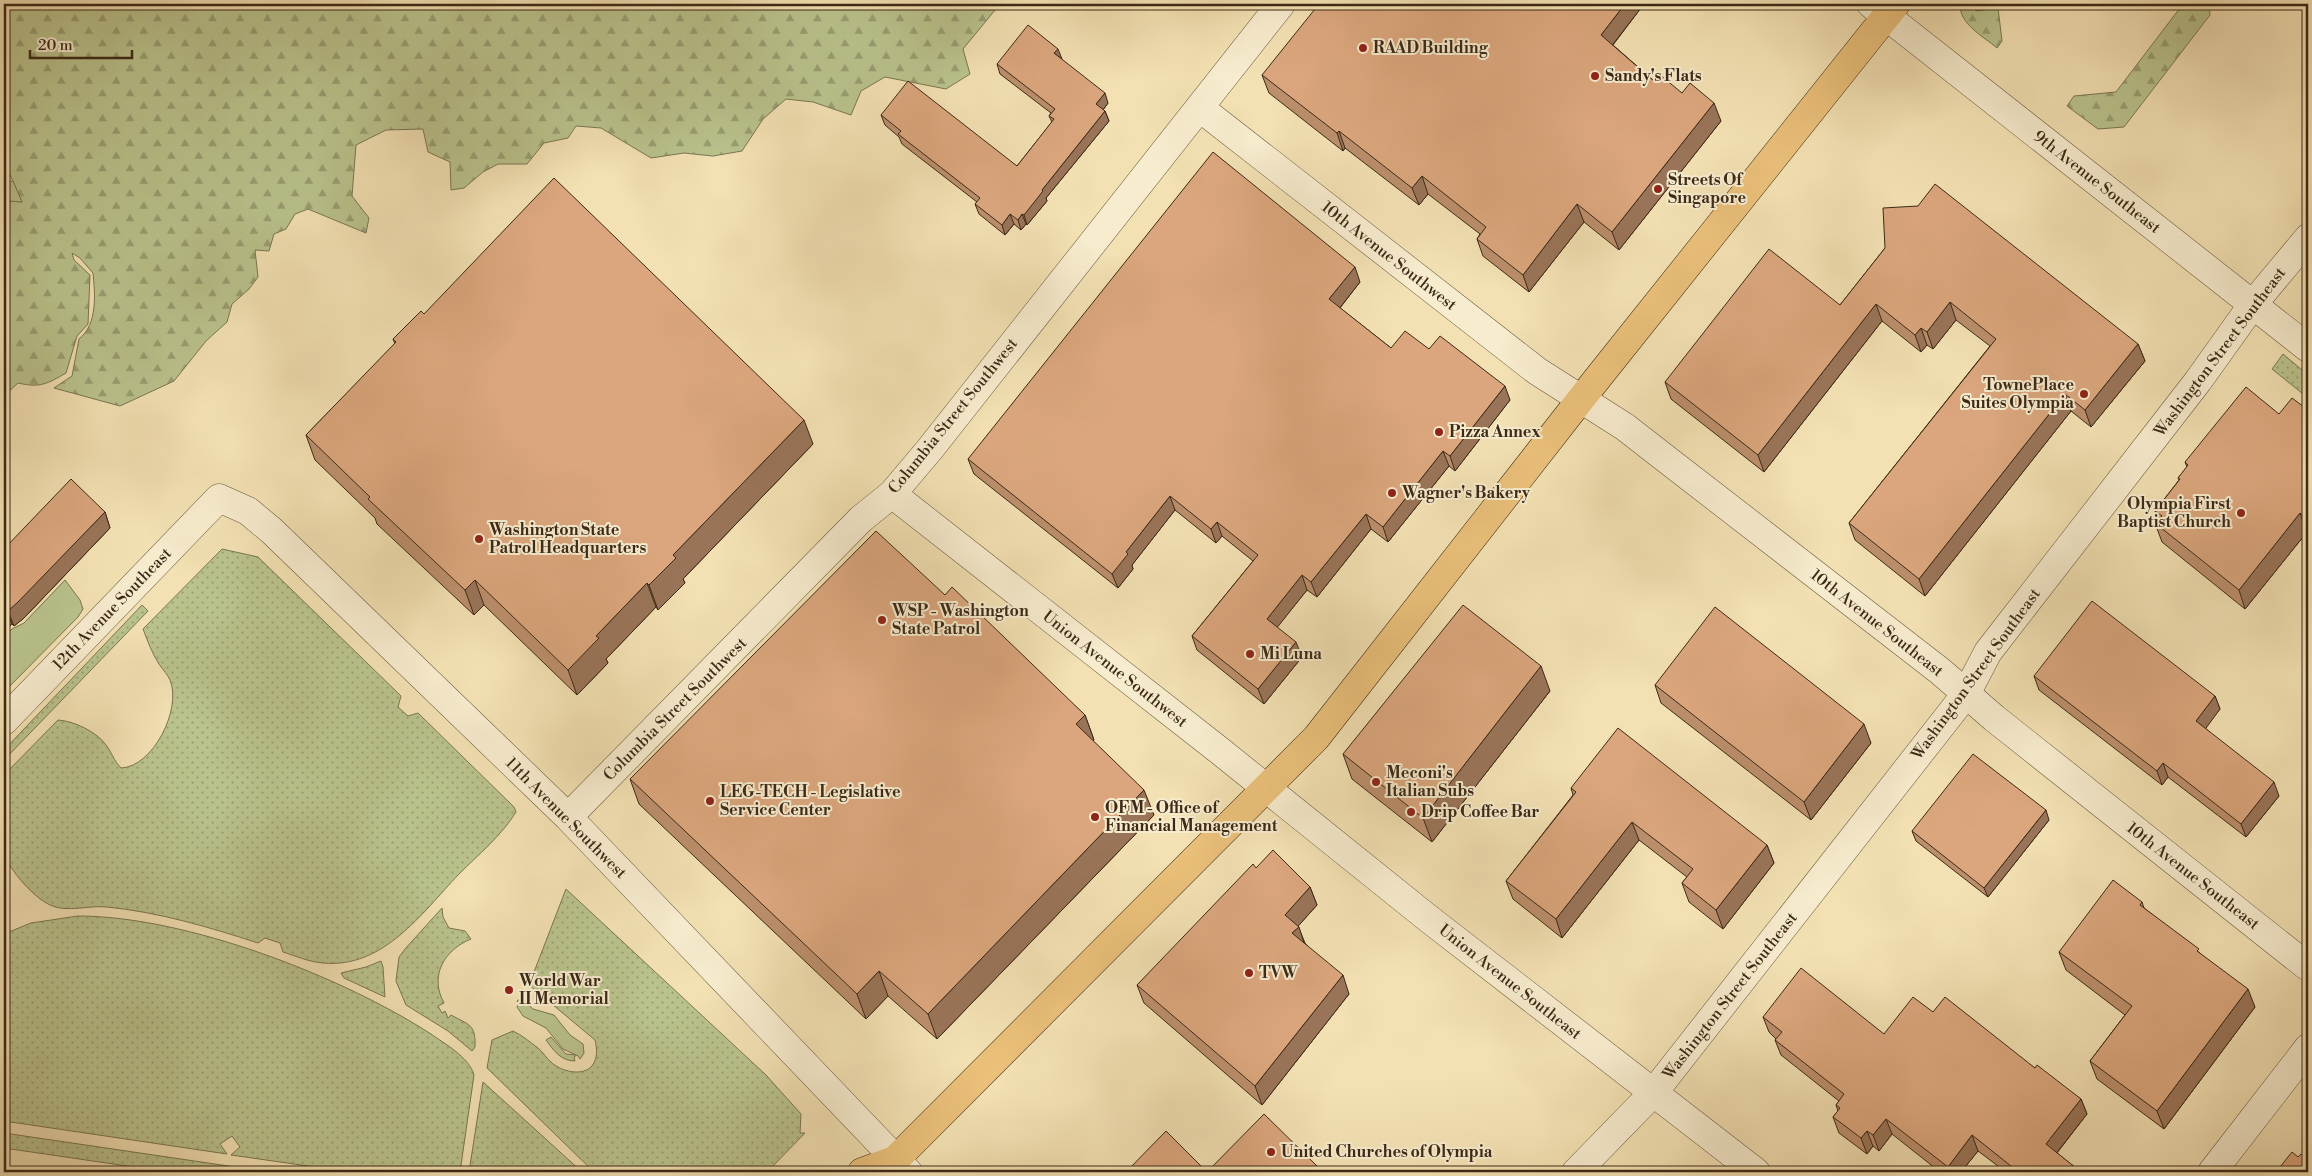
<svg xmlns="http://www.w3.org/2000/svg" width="2312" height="1176" viewBox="0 0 2312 1176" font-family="'Libre Bodoni',serif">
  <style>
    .grass { fill: url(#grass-dots); stroke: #7b7652 }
    .forest { fill: url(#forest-firs); stroke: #7b7652 }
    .garden { fill: #bac38d; stroke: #7b7652 }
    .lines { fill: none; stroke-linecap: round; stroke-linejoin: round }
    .minor-casing { stroke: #6a573e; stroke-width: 29 }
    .major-casing { stroke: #3c2917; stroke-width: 29 }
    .minor { stroke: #f7ecce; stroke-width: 28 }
    .major { stroke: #eac07a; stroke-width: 28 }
    .wall { fill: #bc8f6c; stroke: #3c2917 }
    .shaded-wall { fill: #997458; stroke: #3c2917 }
    .building { fill: #dba67d; stroke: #3c2917 }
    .poi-dot { fill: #8f2418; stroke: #f7ecce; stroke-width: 2 }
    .labels { text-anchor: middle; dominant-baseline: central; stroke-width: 4; stroke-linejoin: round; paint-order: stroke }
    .poi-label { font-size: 16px; font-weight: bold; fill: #3c2917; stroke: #f7ecce; text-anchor: start }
    .street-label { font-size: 16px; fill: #3c2917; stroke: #f7ecce }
  </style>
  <defs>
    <pattern id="grass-dots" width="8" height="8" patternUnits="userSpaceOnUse" patternTransform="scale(1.25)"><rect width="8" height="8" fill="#bac38d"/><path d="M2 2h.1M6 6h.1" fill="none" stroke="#989e72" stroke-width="1.8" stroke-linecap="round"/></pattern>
    <pattern id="forest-firs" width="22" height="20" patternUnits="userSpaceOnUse" patternTransform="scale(1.25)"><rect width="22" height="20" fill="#bac38d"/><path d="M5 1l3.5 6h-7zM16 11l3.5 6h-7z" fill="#989e72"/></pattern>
  </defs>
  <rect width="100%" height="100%" fill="#f3e1b3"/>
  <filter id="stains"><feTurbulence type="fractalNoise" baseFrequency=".004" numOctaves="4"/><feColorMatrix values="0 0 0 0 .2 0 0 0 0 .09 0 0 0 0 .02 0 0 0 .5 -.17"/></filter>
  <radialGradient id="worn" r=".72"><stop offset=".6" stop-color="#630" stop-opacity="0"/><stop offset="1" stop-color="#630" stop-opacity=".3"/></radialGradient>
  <!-- grass -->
  <path class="grass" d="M2283 354 2308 375V398L2272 369Z
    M222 549 258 557 401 696 398 707 408 716 418 713 514 807 516 812C502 835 478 855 459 874 422 913 383 969 323 963 309 962 296 956 283 952L280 943 265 938 258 943C209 927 158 912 107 907 89 905 66 913 50 905 35 898 16 877 8 862 0 846 4 795 4 775L58 720C74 721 97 732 106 745 112 753 114 761 121 768 153 767 182 709 170 680 168 675 163 670 159 664 152 653 148 642 143 629Z
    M142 605 148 611 4 760V750Z
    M566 889 766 1075 801 1114 800 1133H805L767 1172H594L487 1068 492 1040 513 1031C522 1035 531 1043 538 1048 543 1052 547 1059 552 1063 561 1071 582 1077 592 1066 598 1058 597 1049 595 1040L529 985Z
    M442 908 443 917 449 928 465 931 471 939C444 950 429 976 444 1003L438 1006 442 1013 445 1011 448 1018 451 1015C469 1025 476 1024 475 1047L472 1051 448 1031 406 1005 396 981 399 957 405 949Z
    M78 916C186 916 341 976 431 1034 445 1044 469 1057 474 1075L460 1172H350L231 1155 240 1147 232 1136 220 1144 227 1154 4 1121V934L31 923Z
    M381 961 383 967 385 997 344 978 341 973 366 967Z
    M483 1082 582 1172H469Z
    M4 1133 269 1172H168L4 1148Z"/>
  <!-- forest -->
  <path class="forest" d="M4 4H1000L963 49 970 74 946 89 885 77 861 91 851 115 813 102 786 99 763 119 742 151 713 156 684 153 651 158 601 128 576 126 568 138 544 143 527 164H498L483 172 464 188 451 190 450 162 428 152 423 129 386 130 356 145 352 196 369 218 366 233 308 209 295 214 286 229 274 234 269 251 255 250 258 277 249 289 232 304 227 322 206 341 174 381 120 406 54 388 72 376 79 339C98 324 95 294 93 273L80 258 72 253 74 260 90 275 88 324 77 336 66 373C47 384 40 388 18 383L4 396V206L10 201 22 202 4 161Z
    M1960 4H1975L1976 11 1998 8 2002 41 1997 48C1983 36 1959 24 1960 4Z
    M2183 4H2209L2210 15 2124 127 2098 129 2067 106 2074 96 2116 92Z"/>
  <!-- garden -->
  <path class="garden" d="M13 181 22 202 10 201 4 206V185L6 182Z
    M65 580 80 600 83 609 78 617 4 692V637L12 629 24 623Z
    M521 998 533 1009 554 1015 570 1035 583 1044 584 1053 580 1059 577 1055 574 1057 575 1061C561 1061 554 1051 546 1040L551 1037 566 1054 576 1055 563 1049 546 1028 523 1016 517 1007 519 1003 517 1001Z"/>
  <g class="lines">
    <defs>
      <path id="minor" d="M1871 4 2308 348
        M1200 108 1537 371 1625 427 1670 462 1940 671 1994 718 2308 967
        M892 494 1220 751 1429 919 1756 1172
        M4 721 219 498 248 511 272 531 568 817 908 1172
        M568 817 861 519 892 494 930 449 1281 4
        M1576 1172 1654 1092 1966 694 1988 652 2198 381 2253 304 2308 238
        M2212 1172 2308 1048"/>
      <path id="major" d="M862 1172 895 1160
        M889 1172 895 1160 1316 738 1581 399 1896 4"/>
    </defs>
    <!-- minor casing -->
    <use href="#minor" class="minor-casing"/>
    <!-- major casing -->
    <use href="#major" class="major-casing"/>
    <!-- minor -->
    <use href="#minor" class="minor"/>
    <!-- major -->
    <use href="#major" class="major"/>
  </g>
  <!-- wall -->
  <path class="wall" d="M1644 4 1613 45 1654 81 1682 93 1721 121 1619 250 1584 222 1529 292 1483 256 1477 239 1480 234 1428 194 1419 205 1345 148 1343 151 1269 93 1262 75Z
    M1061 59 1108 103 1103 110 1105 111 1109 121 1046 198 1047 201 1027 225 1026 224 1021 230 1014 224 1005 235 979 214 975 204 977 202 902 144 899 137 885 125 881 115 1017 166 1052 122 1049 116 1051 113 1000 74 997 64Z
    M1885 248 2138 344 2145 361 2091 427 2071 411 1925 596 1855 540 1849 523 1990 346 1956 320 1933 349 1927 345 1921 352 1882 321 1764 472 1671 399 1665 382 1840 305Z
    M1360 282 1340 308 1391 348 1429 349 1510 400 1455 471 1449 466 1388 542 1371 529 1317 597 1307 590 1277 627 1302 657 1264 704 1197 650 1192 636 1253 561 1222 536 1216 543 1175 510 1132 565 1133 569 1118 588 974 474 968 459Z
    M424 314 813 444 683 579 685 583 658 610 656 607 606 659 608 663 577 695 484 605 474 615 377 524 375 518 315 460 306 435 395 344 393 339Z
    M2308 410V533L2307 532 2245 609 2162 542 2155 523 2158 520 2155 511 2179 480 2178 478 2187 467 2185 462 2279 414Z
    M105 512 110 528 24 618 14 626 12 624 4 632V549Z
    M945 595 1085 715 1094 740 1093 741 1154 815 937 1039 888 996 866 1019 639 804 630 779Z
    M2034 676 2215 696 2220 709 2205 728 2279 796 2246 837 2168 777 2162 785 2039 690Z
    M1655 685 1871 743 1811 820 1661 703Z
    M1550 691 1432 842 1352 779 1343 754Z
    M1571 788 1767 845 1774 863 1723 929 1689 902 1682 883 1687 877 1639 840 1562 938 1513 899 1506 881 1573 795Z
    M2049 820 1988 897 1916 841 1912 831Z
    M1256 868 1310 887 1317 905 1298 926 1305 943 1349 994 1262 1105 1144 1003 1137 985Z
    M2142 902 2144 908 2201 954 2255 1007 2164 1129 2097 1079 2090 1061 2125 1015 2066 970 2059 952Z
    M1933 1012 2035 1068 2081 1099 2087 1114 2057 1153 2081 1172H2006L1978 1151 1961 1172H1940L1892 1134 1879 1151 1873 1146 1867 1154 1839 1133 1833 1117 1838 1111 1836 1105 1839 1101 1781 1055 1775 1040 1776 1039 1769 1032 1763 1017 1884 1034Z"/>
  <!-- shaded-wall -->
  <path class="shaded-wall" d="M1625 4H1644L1607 52 1601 35Z
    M1058 49 1062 59 1054 53Z
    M1105 93 1108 103 1100 114 1096 104Z
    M1714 103 1721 121 1619 250 1612 232Z
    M1105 111 1109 121 1046 198 1047 201 1027 225 1024 215 1042 190Z
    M1339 131 1345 148 1343 151 1337 133Z
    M1422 176 1428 194 1419 205 1412 188Z
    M1577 204 1584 222 1529 292 1523 275Z
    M1010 214 1014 224 1005 235 1002 225Z
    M1022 214 1026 224 1021 230 1018 220Z
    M1355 267 1360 282 1335 314 1329 299Z
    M1950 302 1956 320 1933 349 1927 332Z
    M1876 304 1882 321 1764 472 1758 455Z
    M1921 328 1927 345 1921 352 1915 335Z
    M2138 344 2145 361 2091 427 2085 410Z
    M1505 386 1510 400 1455 471 1450 456Z
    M2065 394 2071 411 1925 596 1919 579Z
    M804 420 813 444 683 579 685 583 658 610 649 585 673 555Z
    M1443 451 1449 466 1388 542 1383 527Z
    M1170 496 1175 510 1132 565 1133 569 1118 588 1112 574 1126 552Z
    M105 512 110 528 24 618 14 626 8 611Z
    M2300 513 2307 532 2245 609 2239 590Z
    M1366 514 1371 529 1317 597 1311 582Z
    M1217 522 1222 536 1216 543 1211 529Z
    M1302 575 1307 590 1272 634 1267 619Z
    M475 580 484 605 474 615 465 590Z
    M647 583 656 607 606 659 608 663 577 695 568 670 596 636Z
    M6 608 12 624 4 632V611Z
    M1296 642 1302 657 1264 704 1258 689Z
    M1541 666 1550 691 1432 842 1423 818Z
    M2215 696 2220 709 2201 735 2196 721Z
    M1085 715 1094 740 1085 749 1076 724Z
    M1864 724 1871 743 1811 820 1804 802Z
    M2163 763 2168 777 2162 785 2157 771Z
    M2274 782 2279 796 2246 837 2241 824Z
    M1144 790 1154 815 937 1039 928 1014Z
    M2046 810 2049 820 1988 897 1984 888Z
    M1632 822 1639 840 1562 938 1556 919Z
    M1767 845 1774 863 1723 929 1716 910Z
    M1310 887 1317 905 1292 933 1285 915Z
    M1299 927 1305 946 1292 933Z
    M879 971 888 996 866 1019 857 994Z
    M1343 975 1349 994 1262 1105 1255 1086Z
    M2248 989 2255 1007 2164 1129 2157 1111Z
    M2081 1099 2087 1114 2051 1160 2046 1144Z
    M1886 1119 1892 1134 1879 1151 1873 1135Z
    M1867 1131 1873 1146 1867 1154 1861 1138Z
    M1972 1135 1978 1151 1961 1172H1950L1948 1167Z
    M1317 1166 1320 1172H1312Z"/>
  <!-- building -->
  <path class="building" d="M1319 4H1625L1601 35 1654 81 1659 74 1682 93 1690 83 1714 103 1612 232 1577 204 1523 275 1477 239 1486 227 1422 176 1412 188 1339 131 1337 133 1262 75Z
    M1028 25 1058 49 1054 53 1105 93 1096 104 1105 111 1042 190 1043 191 1024 215 1022 214 1018 220 1010 214 1002 225 975 204 980 198 898 134 901 131 881 115 908 81 1017 166 1054 119 1049 116 1055 109 997 64Z
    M1213 152 1355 267 1329 299 1391 348 1405 331 1429 349 1440 336 1505 386 1450 456 1443 451 1383 527 1366 514 1311 582 1302 575 1267 619 1296 642 1258 689 1192 636 1258 555 1217 522 1211 529 1170 496 1126 552 1128 554 1112 574 968 459Z
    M554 178 804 420 673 555 676 558 649 585 647 583 596 636 599 638 568 670 475 580 465 590 368 499 370 497 306 435 396 342 393 339 421 311 424 314Z
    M1935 184 2138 344 2085 410 2065 394 1919 579 1849 523 1996 339 1950 302 1927 332 1921 328 1915 335 1876 304 1758 455 1665 382 1769 249 1840 305 1885 248 1883 208 1918 206Z
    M2246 387 2279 414 2292 398 2308 410V520L2300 513 2239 590 2155 523 2162 516 2155 511 2180 479 2178 478 2188 465 2185 462Z
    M71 479 105 512 18 602 8 611 6 608 4 611V549Z
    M876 531 945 595 952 587 1085 715 1076 724 1144 790 928 1014 879 971 857 994 630 779Z
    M2092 601 2215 696 2196 721 2274 782 2241 824 2163 763 2157 771 2034 676Z
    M1463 605 1541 666 1423 818 1343 754Z
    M1715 607 1864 724 1804 802 1655 685Z
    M1618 728 1767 845 1716 910 1682 883 1693 869 1632 822 1556 919 1506 881 1576 792 1571 788Z
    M1973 754 2046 810 1984 888 1912 831Z
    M1273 850 1310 887 1285 915 1299 927 1292 933 1343 975 1255 1086 1137 985 1253 864 1256 868Z
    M2113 880 2142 902 2140 905 2199 949 2197 951 2248 989 2157 1111 2090 1061 2132 1006 2059 952Z
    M1801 968 1884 1034 1913 997 1933 1012 1945 997 2035 1068 2037 1065 2081 1099 2046 1144 2081 1172H2014L2016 1170 1972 1135 1948 1167 1886 1119 1873 1135 1867 1131 1861 1138 1833 1117 1840 1108 1836 1105 1844 1094 1775 1040 1782 1032 1763 1017Z
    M1264 1114 1317 1166 1312 1172H1126L1166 1131 1207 1172Z
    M2292 1152 2298 1157 2301 1154 2308 1159V1172H2276Z"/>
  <!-- markers -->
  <g class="poi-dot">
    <circle cx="1363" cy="48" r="5"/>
    <circle cx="1595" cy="76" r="5"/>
    <circle cx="1658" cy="189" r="5"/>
    <circle cx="2084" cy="394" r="5"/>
    <circle cx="1439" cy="432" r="5"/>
    <circle cx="1392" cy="493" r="5"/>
    <circle cx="2241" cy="513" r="5"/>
    <circle cx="479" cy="539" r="5"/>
    <circle cx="882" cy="620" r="5"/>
    <circle cx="1250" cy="654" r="5"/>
    <circle cx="1376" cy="782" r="5"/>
    <circle cx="710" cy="801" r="5"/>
    <circle cx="1411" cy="812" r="5"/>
    <circle cx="1095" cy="817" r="5"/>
    <circle cx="1249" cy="973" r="5"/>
    <circle cx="509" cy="990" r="5"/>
    <circle cx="1271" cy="1152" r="5"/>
  </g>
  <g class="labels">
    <!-- poi labels -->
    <g class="poi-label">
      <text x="1373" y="48">RAAD Building</text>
      <text x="1605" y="76">Sandy's Flats</text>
      <text x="1668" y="180">Streets Of<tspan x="1668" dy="18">Singapore</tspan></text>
      <text x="2074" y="385" text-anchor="end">TownePlace<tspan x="2074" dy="18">Suites Olympia</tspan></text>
      <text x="1449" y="432">Pizza Annex</text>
      <text x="1402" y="493">Wagner's Bakery</text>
      <text x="2231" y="504" text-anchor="end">Olympia First<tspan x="2231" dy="18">Baptist Church</tspan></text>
      <text x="489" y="530">Washington State<tspan x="489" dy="18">Patrol Headquarters</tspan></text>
      <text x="892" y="611">WSP - Washington<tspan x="892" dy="18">State Patrol</tspan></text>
      <text x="1260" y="654">Mi Luna</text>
      <text x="1386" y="773">Meconi's<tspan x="1386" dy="18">Italian Subs</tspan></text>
      <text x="720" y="792">LEG-TECH - Legislative<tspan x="720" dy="18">Service Center</tspan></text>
      <text x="1105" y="808">OFM - Office of<tspan x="1105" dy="18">Financial Management</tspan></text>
      <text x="1421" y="812">Drip Coffee Bar</text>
      <text x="1259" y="973">TVW</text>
      <text x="519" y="981">World War<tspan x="519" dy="18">II Memorial</tspan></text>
      <text x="1281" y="1152">United Churches of Olympia</text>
    </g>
    <!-- street labels -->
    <g class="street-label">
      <text transform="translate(2097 182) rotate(38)">9th Avenue Southeast</text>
      <text transform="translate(1389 256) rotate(38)">10th Avenue Southwest</text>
      <text transform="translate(2220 352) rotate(-53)">Washington Street Southeast</text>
      <text transform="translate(953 416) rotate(-51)">Columbia Street Southwest</text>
      <text transform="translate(112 609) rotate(-46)">12th Avenue Southeast</text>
      <text transform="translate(1877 623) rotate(38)">10th Avenue Southeast</text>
      <text transform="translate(1115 669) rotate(38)">Union Avenue Southwest</text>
      <text transform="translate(1976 674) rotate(-54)">Washington Street Southeast</text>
      <text transform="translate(675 709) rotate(-45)">Columbia Street Southwest</text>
      <text transform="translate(566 818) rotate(45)">11th Avenue Southwest</text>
      <text transform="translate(2193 876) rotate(38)">10th Avenue Southeast</text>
      <text transform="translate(1510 982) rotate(38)">Union Avenue Southeast</text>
      <text transform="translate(1730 996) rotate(-52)">Washington Street Southeast</text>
    </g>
  </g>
  <!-- margin -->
  <rect width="2312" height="1176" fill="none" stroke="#f3e1b3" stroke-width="20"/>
  <rect x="5" y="5" width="2302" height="1166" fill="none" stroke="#3c2917" stroke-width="2.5"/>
  <rect x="10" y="10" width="2292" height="1156" fill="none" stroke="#3c2917"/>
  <!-- scale -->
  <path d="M30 50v8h102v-8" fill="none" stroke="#3c2917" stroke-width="2.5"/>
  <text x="38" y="50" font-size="15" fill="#3c2917" stroke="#f7ecce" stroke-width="4" paint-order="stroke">20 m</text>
  <rect width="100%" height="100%" filter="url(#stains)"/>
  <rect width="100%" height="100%" fill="url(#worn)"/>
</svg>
